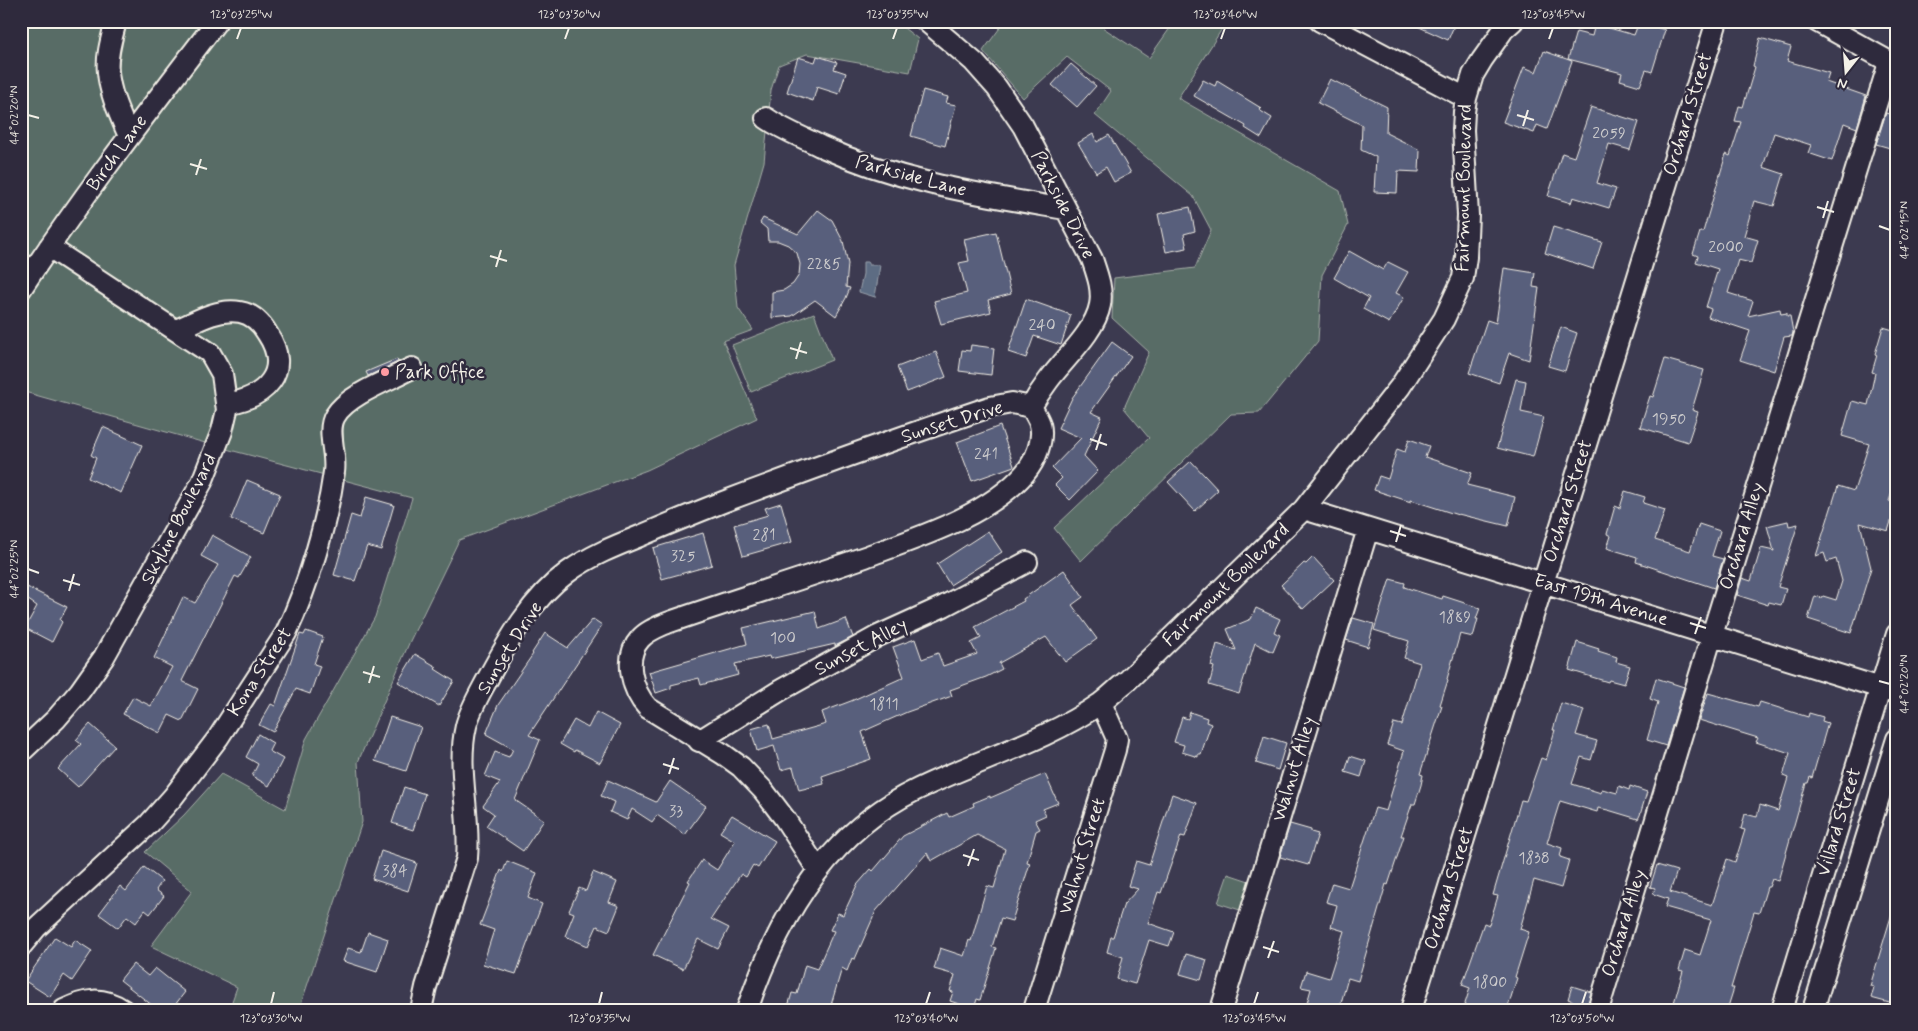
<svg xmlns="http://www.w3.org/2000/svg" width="1918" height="1031" viewBox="0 0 1918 1031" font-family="Mynerve,sans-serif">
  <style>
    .green { fill: #586c66; stroke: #a6aea7 }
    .water { fill: #5d6c83; stroke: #99a1ab }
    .building { fill: #595e7b; stroke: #f4f1e8 }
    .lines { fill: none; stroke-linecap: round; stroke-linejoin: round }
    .minor-casing { stroke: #f4f1e8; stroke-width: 24 }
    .minor { stroke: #2f2a3d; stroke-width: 20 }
    .ticks { fill: none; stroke: #f4f1e8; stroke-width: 2 }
    .poi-dot { fill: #ff9aa2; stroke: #2f2a3d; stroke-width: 2 }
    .labels { text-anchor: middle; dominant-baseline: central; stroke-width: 5; stroke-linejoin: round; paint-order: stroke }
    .number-label { font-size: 16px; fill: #cdcccd }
    .street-label { font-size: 19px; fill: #f4f1e8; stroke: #2f2a3d }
    .poi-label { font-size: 19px; fill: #f4f1e8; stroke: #2f2a3d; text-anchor: start }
    .neatline { fill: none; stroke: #f4f1e8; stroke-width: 2 }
    .ticks-label { font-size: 12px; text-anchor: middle; fill: #f4f1e8 }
  </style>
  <rect width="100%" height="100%" fill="#3c3a50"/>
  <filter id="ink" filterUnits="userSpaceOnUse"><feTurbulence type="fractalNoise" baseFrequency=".02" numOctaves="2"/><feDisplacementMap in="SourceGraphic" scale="10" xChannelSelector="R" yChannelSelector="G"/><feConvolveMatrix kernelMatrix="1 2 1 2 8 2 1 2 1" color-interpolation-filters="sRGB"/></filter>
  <g filter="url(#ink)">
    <!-- green -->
    <path class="green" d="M21 21H895L918 39 910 72 807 54 779 65 771 90 764 162 734 265 738 308 753 330 723 341 757 418 647 470 459 540 410 641 358 762 362 822 299 1010H229L237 987 151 946 192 891 145 852 184 815 221 774 285 809 306 739 375 617 412 498 230 450 21 391Z
      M1005 21H1093L1149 58 1175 21H1227L1178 98 1340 191 1348 225 1322 275 1318 341 1259 413 1231 414 1081 561 1054 528 1149 438 1124 408 1149 352 1112 318 1114 278 1195 268 1211 230 1193 196 1095 115 1111 91 1067 57 1023 98 983 51Z
      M814 313 832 360 751 392 732 345Z
      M1228 874 1252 882 1243 911 1218 903Z"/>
    <!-- water -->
    <path class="water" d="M863 262H869V265H880L875 297 859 292 863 274Z"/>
    <!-- building -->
    <path class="building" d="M1406 21H1456L1448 40Z
      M1639 22 1665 30 1652 72 1646 70 1640 86 1620 80 1622 73 1568 59 1576 32 1592 36 1595 24 1634 35Z
      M1760 38 1791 47 1787 61 1829 73 1826 82 1866 96 1857 128 1844 123 1832 161 1808 153 1811 145 1774 133 1763 167 1784 174 1774 206 1754 201 1744 236 1758 240 1751 263 1738 260 1728 293 1753 301 1748 316 1780 309 1781 314 1787 313V316H1790L1793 332 1792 336 1784 337 1774 371 1740 360 1750 331 1708 317 1711 309 1706 307 1718 269 1696 262 1698 256 1693 254 1700 232H1703L1726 154 1730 156 1741 122 1735 121 1739 106 1743 107 1755 67 1753 66Z
      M1544 51 1572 61 1547 129 1537 125 1534 133 1503 122 1524 67 1536 72Z
      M817 56 837 62 834 69 846 73 839 94 817 87 813 101 787 92 798 57 815 62Z
      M1071 64 1096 86 1077 107 1052 85Z
      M1330 79 1387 107 1386 133 1420 150 1419 172 1398 171 1397 193 1374 192 1376 157 1361 150 1362 125 1318 103Z
      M1203 80 1215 86 1217 81 1261 108 1259 110 1272 118 1261 138 1245 128 1246 126 1194 96Z
      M923 90 948 97 946 103 956 105 945 146 911 136Z
      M1591 107 1639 122 1630 150 1609 144 1597 183 1616 189 1609 208 1573 197 1571 203 1548 196 1562 153 1574 157Z
      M1886 113 1897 117V150L1876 144Z
      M1093 134 1097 142 1109 135 1131 173 1114 182 1106 167 1096 173 1078 143Z
      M1190 207 1195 231 1184 234 1187 248 1166 252 1158 214Z
      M818 210 832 220 843 241 848 264 846 287 850 288 846 298 836 316 815 300 792 316 772 318V292L784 290 793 284 799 275 800 264 797 253 788 245 778 241H768L767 229 760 223 763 218 798 234Z
      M1553 227 1602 242 1593 269 1545 253Z
      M996 232 1011 294 988 300 991 312 941 324 934 301 967 293 959 263 969 261 964 239Z
      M1349 251 1383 270 1388 262 1408 272 1396 293 1404 297 1389 323 1363 309 1369 298 1334 278Z
      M1504 268 1535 273 1533 287 1539 288 1529 360 1509 353 1499 383 1469 373 1487 320 1496 323Z
      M1026 299 1071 315 1061 345 1034 336 1026 358 1008 352Z
      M1561 327 1577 333 1565 371 1548 366Z
      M1883 327 1897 331V477L1889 501 1897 503 1888 531 1860 523 1871 568 1851 633 1808 619 1815 596 1822 598 1823 596 1836 600 1842 581 1836 559 1827 562 1824 553 1816 556 1838 486 1854 491 1869 444 1842 436 1852 401 1868 405 1875 373 1872 372 1877 355 1875 354Z
      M1112 342 1131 356 1091 412 1102 417 1084 456 1098 471 1070 500 1055 485 1062 478 1052 468 1081 438 1058 428 1072 398Z
      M971 345 994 348 991 375 959 371 962 350 970 351Z
      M936 352 946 377 907 392 897 367Z
      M397 359 398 362 368 376 366 372Z
      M1665 359 1704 370 1692 410 1698 412 1688 442 1640 427 1650 396 1653 397Z
      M1516 379 1526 381 1521 412 1544 417 1533 457 1497 448Z
      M1000 426 1014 466 972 481 957 442Z
      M103 427 142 445 121 493 88 478 96 458 91 455Z
      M1409 439 1429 446 1425 457 1472 473 1467 485 1515 497 1508 526 1458 514V515L1411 500V502L1374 490 1379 476 1388 479 1397 449 1405 452Z
      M1191 461 1218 490 1195 511 1168 482Z
      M247 480 280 494 264 533 231 519Z
      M1625 491 1645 497 1643 503 1665 510 1655 540 1690 551 1699 524 1720 531 1712 556 1723 559 1714 588 1636 562 1637 557 1607 548 1611 536 1607 534 1615 506 1620 508Z
      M366 497 394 505 381 550 367 546 355 581 334 575 351 515 360 518Z
      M781 503 792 542 743 556 734 525 768 515 765 508Z
      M1788 521 1789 526 1798 524 1778 587 1786 589 1781 605 1769 602 1768 605 1737 595 1742 578 1751 581 1761 548 1774 551 1767 526Z
      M988 531 1002 552 950 585 937 564Z
      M703 533 712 565 662 579 653 548Z
      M212 535 251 557 239 578 235 576 182 681 198 689 182 721 169 715 160 733 123 714 133 697 151 706 172 667 154 658 183 597 195 603 218 565 201 556Z
      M1313 557 1334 580 1303 609 1281 585 1304 563 1306 564Z
      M1064 570 1083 597 1072 605 1097 639 1065 662 1046 637 999 663 1002 669 986 677 950 690 952 696 907 712 862 732 871 759 822 776 824 784 799 790 793 767 781 770 774 746 757 751 751 729 769 724 773 739 826 724 822 712 851 701 904 677 893 647 915 639 922 659 938 653 943 666 977 654 971 643 981 638 975 627 1024 601 1023 599Z
      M1390 579 1405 583 1404 587 1442 599 1443 596 1480 608 1476 619H1478L1473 637 1460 634 1447 679 1448 680 1440 705 1442 706 1420 774 1423 775 1421 785 1415 804H1412L1401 836H1404L1388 885 1386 884 1358 981 1348 978 1339 1010H1305L1311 989 1301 987 1306 971 1329 978 1344 931 1331 927 1337 905 1326 902 1332 883 1349 888 1375 808 1386 811 1404 751 1387 745 1394 723 1402 725 1420 663 1404 658 1409 641 1374 630Z
      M21 584 67 607 60 620 62 622 52 642 25 628 37 606 21 595Z
      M1256 608 1280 619 1274 632 1280 635 1273 652 1255 643 1239 694 1209 685 1214 667 1211 666 1217 644 1236 650 1227 629 1251 619Z
      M815 611 819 629 846 619 853 637 835 646V644L770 659 769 656 735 664 738 675 701 685 699 678 671 685V688L656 693 649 672 747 644 743 628Z
      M1353 618 1374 624 1368 647 1346 640Z
      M593 619 602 625 529 735 540 740 515 800 544 820 523 851 486 826 494 814 483 806 500 782 485 776 495 752 509 757 513 749 486 734 498 705 533 654 532 653 545 633 568 648Z
      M306 631 323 637 314 664 320 666 310 694 296 689 273 732 259 725 271 704 275 706 300 634 304 635Z
      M1577 642 1599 649 1598 651 1617 657 1616 662 1630 666 1624 684 1609 680 1608 682 1569 670Z
      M415 654 437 667 435 669 454 681 439 706 398 682Z
      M1656 678 1684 687 1666 746 1647 740 1658 702 1650 699Z
      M1708 693 1758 707 1760 702 1808 717 1809 713 1823 717 1822 721 1828 723 1812 778 1810 777 1808 783H1806L1778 881 1772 879 1769 887H1767L1759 913 1754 912 1731 988H1734L1727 1010H1672L1683 971 1679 970 1685 950 1700 955 1711 920 1665 907 1668 899 1653 894 1655 888 1650 887 1657 865 1677 871 1670 892 1712 905 1727 859 1735 862 1745 830 1741 829 1745 814 1757 817 1760 805 1778 811 1788 778 1783 776 1790 753 1756 742 1758 738 1699 720Z
      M1561 703 1584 710 1576 735 1597 741 1591 760 1581 757 1572 784 1601 793 1602 789 1617 793 1619 786 1629 790 1630 786 1647 792 1640 815 1638 819 1608 810 1598 808 1597 812 1560 801 1547 843 1562 848 1560 857 1569 860 1561 888 1534 880 1520 929 1529 932 1515 977 1517 978 1507 1010H1463L1470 988 1462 985 1484 923 1489 925 1498 896 1493 895 1521 800 1526 801 1541 758 1546 760 1555 730H1553Z
      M596 712 620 725 600 763 575 750 574 752 560 744 574 720 588 728Z
      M1190 712 1207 718 1206 722 1211 724 1201 754H1198V757L1182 752 1184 745 1174 742 1182 717 1188 719Z
      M390 717 421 727 406 771 375 761Z
      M90 724 115 746 78 787 58 769 81 744 76 740Z
      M258 734 273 743 269 751 283 759 269 786 252 776 258 764 246 757Z
      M1264 736 1286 743 1278 770 1256 763Z
      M1350 756 1366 761 1361 777 1345 772Z
      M1045 774 1058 803 1043 809 1046 815 1035 820 1040 829 1036 831 1027 862 1030 863 1022 889 1012 921 1001 918 992 947 996 948 990 968 980 1000 977 999 974 1009 950 1001 953 992 950 991 955 975 934 969 940 948 964 956 969 940 971 941 987 886 994 888 1005 849 977 835 931 861 927 853 876 911 855 959 852 958 847 971 842 968 831 1005 835 1006 834 1010H787L792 993 797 994 805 965 817 969 834 931 830 930 838 913 843 915 857 885 871 869 873 871 903 836 947 813 949 817 974 806 973 803 990 796V798Z
      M608 780 656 802 670 781 706 806 685 835 657 815 652 822 632 809 627 820 610 812 614 802 601 796Z
      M404 787 425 794 413 830 392 823Z
      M1172 794 1197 803 1185 837 1181 836 1161 893 1158 892 1148 923 1174 932 1169 946 1149 940 1135 984 1117 979 1123 957 1107 952 1111 937H1113L1124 904 1138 889 1128 886 1136 861 1149 865Z
      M732 815 775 841 758 868 753 865 746 877 741 874 711 919 729 928 718 949 698 939 683 969 653 955 690 882 688 881 702 860 717 870 735 841 720 832Z
      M1290 824 1311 830V832L1318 834 1308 865 1280 857Z
      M381 851 417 863 408 891 372 879Z
      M507 861 537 873 528 898 542 904 516 974 483 964 494 930 480 925 501 870 503 872Z
      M144 867 162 881 156 890 164 896 150 914 145 910 136 923 127 916 118 928 99 914 120 886 126 891Z
      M593 872 617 882 609 902 619 906 609 931 597 926 588 946 565 936 574 913 569 911 579 888 586 891Z
      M1893 910H1897V1005L1871 998 1874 987 1870 986Z
      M368 932 388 939 377 972 343 961 348 948 361 952Z
      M55 937 71 947 75 940 92 951 72 981 64 975 50 997 25 981Z
      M1186 954 1207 960 1201 980 1180 974Z
      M133 964 148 976 155 968 185 992 171 1010H158L120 980Z
      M1572 986 1591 992 1586 1010H1570L1573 1001 1568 999Z"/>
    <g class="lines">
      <defs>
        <path id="minor" d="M116 21C112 37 106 56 108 72 110 95 120 115 129 136
          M926 21 974 62 997 88 1023 126 1092 259C1097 274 1103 289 1100 305 1095 332 1064 359 1048 381 1042 389 1036 398 1031 407
          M1320 21 1466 98
          M1816 21 1897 66
          M766 118C783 130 802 137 820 146 902 183 978 194 1065 209
          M21 289C82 196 150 109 217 21
          M177 330C196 321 218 308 240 312 252 314 261 323 267 333 293 372 265 398 226 404
          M1304 509 1897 693
          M699 741 781 690 878 636 944 606 1027 562
          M21 752 56 719 80 691 104 657 202 482 222 431 227 410 222 374 210 353 49 247
          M21 946 36 928 149 824 173 797 218 738 286 633C308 586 327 523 334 472 337 454 326 431 335 416 347 395 391 379 412 368
          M64 1010C86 999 102 996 123 1010
          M421 1010 426 987 467 858C471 814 456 770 466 726 470 710 479 695 487 680 508 641 531 599 568 572 590 556 615 546 640 536 668 524 695 513 723 502 811 469 900 437 990 407L1012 403 1031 407C1034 412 1038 418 1040 424 1044 440 1036 460 1025 473 988 516 917 538 865 557 799 580 733 600 667 623 658 627 647 631 640 639 623 658 632 691 648 708L723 754 741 767 763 790 785 819 818 870
          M747 1010C777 920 827 833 916 790 977 760 1045 742 1101 703 1110 696 1118 688 1127 681L1304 509 1400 387 1444 319 1463 278 1466 257 1468 215 1463 130 1464 112 1466 98 1473 75 1482 60 1504 29 1513 21
          M1034 1010 1115 750 1117 739 1101 703
          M1221 1010 1368 529
          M1411 1010 1717 21
          M1598 1010 1712 635 1889 63
          M1782 1010 1897 634
          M1813 1010 1897 739"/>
      </defs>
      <!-- minor casing -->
      <use href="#minor" class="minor-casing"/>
      <!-- minor -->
      <use href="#minor" class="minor"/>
    </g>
  </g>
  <!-- ticks -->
  <path class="ticks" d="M237 39 241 28M565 39 569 28M893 39 897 28M1221 39 1225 28M1549 39 1553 28M28 115 39 118M1517 115 1534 120M1523 126 1528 110M190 164 207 169M196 175 201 159M1817 207 1834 212M1823 218 1828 201M1879 226 1890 230M490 256 507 261M496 267 501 250M790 348 807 353M796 359 801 342M1090 439 1107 445M1096 450 1101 434M1390 531 1406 536M1396 542 1401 525M28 569 39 573M63 580 80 585M69 591 74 574M1690 623 1706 628M1695 634 1701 617M363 672 380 677M1879 681 1890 684M369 683 374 666M663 764 679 769M669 774 674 758M963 855 979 860M968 866 974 849M1263 947 1279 952M1268 958 1274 941M271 1004 274 992M599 1004 602 992M926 1004 930 992M1254 1004 1258 992M1582 1004 1586 992"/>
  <!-- markers -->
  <circle class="poi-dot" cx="385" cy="372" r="5"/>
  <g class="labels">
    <!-- number labels -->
    <g class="number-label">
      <text x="1609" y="133">2059</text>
      <text x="1726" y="247">2000</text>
      <text x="824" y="264">2285</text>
      <text x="1042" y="325">240</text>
      <text x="1669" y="419">1950</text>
      <text x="986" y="454">241</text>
      <text x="764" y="535">281</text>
      <text x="683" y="556">325</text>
      <text x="1455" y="617">1889</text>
      <text x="783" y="638">100</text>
      <text x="884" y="704">1811</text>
      <text x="676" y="811">33</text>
      <text x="1534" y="858">1838</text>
      <text x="395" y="871">384</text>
      <text x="1490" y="982">1800</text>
    </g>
    <!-- street labels -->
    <g class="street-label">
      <text transform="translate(1688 114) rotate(-73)">Orchard Street</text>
      <text transform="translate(117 153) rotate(-54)">Birch Lane</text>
      <text transform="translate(911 176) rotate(15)">Parkside Lane</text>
      <text transform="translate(1464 188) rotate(-89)">Fairmount Boulevard</text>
      <text transform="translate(1063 205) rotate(63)">Parkside Drive</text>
      <text transform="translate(952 422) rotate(-17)">Sunset Drive</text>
      <text transform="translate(1568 501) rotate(-73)">Orchard Street</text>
      <text transform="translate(179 519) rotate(-63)">Skyline Boulevard</text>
      <text transform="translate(1742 536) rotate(-73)">Orchard Alley</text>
      <text transform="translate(1226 585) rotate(-44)">Fairmount Boulevard</text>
      <text transform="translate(1601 600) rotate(17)">East 19th Avenue</text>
      <text transform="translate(861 647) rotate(-28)">Sunset Alley</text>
      <text transform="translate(510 648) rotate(-58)">Sunset Drive</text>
      <text transform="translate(260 672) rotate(-57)">Kona Street</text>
      <text transform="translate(1294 769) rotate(-73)">Walnut Alley</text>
      <text transform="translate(1839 822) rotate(-73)">Villard Street</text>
      <text transform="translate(1082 856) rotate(-73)">Walnut Street</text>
      <text transform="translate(1449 888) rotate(-73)">Orchard Street</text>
      <text transform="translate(1624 923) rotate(-73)">Orchard Alley</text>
    </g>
    <!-- poi labels -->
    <g class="poi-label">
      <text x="395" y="372">Park Office</text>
    </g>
  </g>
  <!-- margin -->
  <rect width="1918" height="1031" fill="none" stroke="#2f2a3d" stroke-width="55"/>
  <!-- north arrow -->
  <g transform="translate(1846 72) rotate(197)" stroke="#2f2a3d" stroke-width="4" paint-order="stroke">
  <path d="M0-4L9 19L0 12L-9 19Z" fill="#f4f1e8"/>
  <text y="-8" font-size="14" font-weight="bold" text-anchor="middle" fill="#f4f1e8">N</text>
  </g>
  <rect x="28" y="28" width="1862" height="976" class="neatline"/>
  <g class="ticks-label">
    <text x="241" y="18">123°03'25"W</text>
    <text x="569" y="18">123°03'30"W</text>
    <text x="897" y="18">123°03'35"W</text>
    <text x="1225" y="18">123°03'40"W</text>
    <text x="1553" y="18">123°03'45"W</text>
    <text transform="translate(14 115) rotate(-90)" y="4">44°02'20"N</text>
    <text transform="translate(1904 230) rotate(-90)" y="4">44°02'15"N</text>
    <text transform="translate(14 569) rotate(-90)" y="4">44°02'25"N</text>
    <text transform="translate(1904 684) rotate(-90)" y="4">44°02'20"N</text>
    <text x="271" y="1022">123°03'30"W</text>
    <text x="599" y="1022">123°03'35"W</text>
    <text x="926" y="1022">123°03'40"W</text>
    <text x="1254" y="1022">123°03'45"W</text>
    <text x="1582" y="1022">123°03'50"W</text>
  </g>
</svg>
